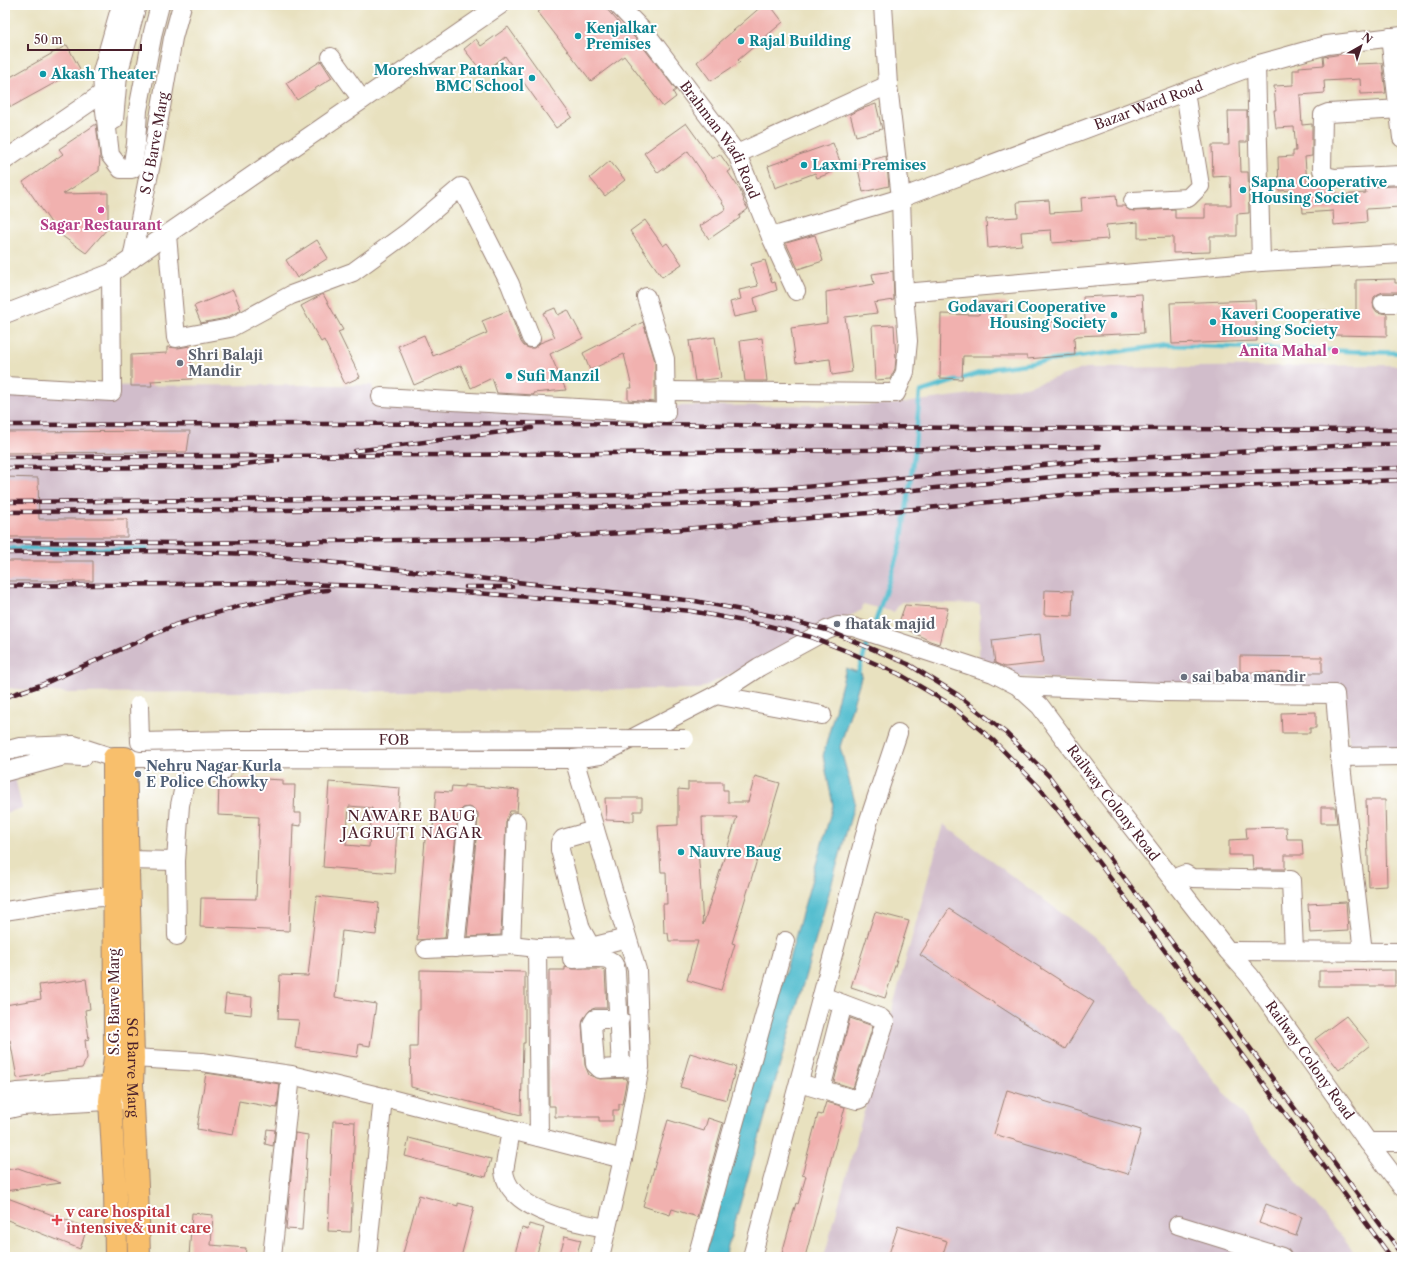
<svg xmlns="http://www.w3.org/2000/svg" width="1407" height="1262" viewBox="0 0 1407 1262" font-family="'Libre Caslon Text',serif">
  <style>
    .industrial { fill: #d1bdcb }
    .water { fill: #53bdcf; stroke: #4e6e7d }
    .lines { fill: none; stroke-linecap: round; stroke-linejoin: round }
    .stream { stroke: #53bdcf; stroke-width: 4.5 }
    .building { fill: #f1b1af; fill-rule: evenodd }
    .minor-casing { stroke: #998075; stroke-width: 20 }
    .major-casing { stroke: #998075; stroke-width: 24 }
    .minor { stroke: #fff; stroke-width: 18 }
    .major { stroke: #f8bf6c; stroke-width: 22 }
    .rail-casing { stroke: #4a1f2b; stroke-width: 4.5 }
    .rail { stroke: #fff; stroke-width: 3; stroke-dasharray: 9; stroke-linecap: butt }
    .minor-bridge-casing { stroke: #998075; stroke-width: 20; stroke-linecap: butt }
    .minor-bridge { stroke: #fff; stroke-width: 18 }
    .culture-dot { fill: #0f9aa8; stroke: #fff; stroke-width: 1.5 }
    .hotel-dot { fill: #d1479c; stroke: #fff; stroke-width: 1.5 }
    .worship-dot { fill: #6b7280; stroke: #fff; stroke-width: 1.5 }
    .service-dot { fill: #5c6f8a; stroke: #fff; stroke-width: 1.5 }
    .health-dot { fill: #e0444e; stroke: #fff; stroke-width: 1.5 }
    .labels { text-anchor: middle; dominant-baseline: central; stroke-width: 4; stroke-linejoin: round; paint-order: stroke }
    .culture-label { font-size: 14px; font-weight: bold; fill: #0d838f; stroke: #fff; text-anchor: start }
    .street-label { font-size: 14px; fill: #4a1f2b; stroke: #fff }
    .hotel-label { font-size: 14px; font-weight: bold; fill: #b23c85; stroke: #fff }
    .worship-label { font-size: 14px; font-weight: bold; fill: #5b616d; stroke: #fff; text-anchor: start }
    .service-label { font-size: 14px; font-weight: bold; fill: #4e5e75; stroke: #fff; text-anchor: start }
    .health-label { font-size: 14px; font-weight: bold; fill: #be3a42; stroke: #fff; text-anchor: start }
    .neighbourhood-label { font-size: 15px; letter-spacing: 1px; fill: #4a1f2b; stroke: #fff }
  </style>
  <rect width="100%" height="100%" fill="#fff"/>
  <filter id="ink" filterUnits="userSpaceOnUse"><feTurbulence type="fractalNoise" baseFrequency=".025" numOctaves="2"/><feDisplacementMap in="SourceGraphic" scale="8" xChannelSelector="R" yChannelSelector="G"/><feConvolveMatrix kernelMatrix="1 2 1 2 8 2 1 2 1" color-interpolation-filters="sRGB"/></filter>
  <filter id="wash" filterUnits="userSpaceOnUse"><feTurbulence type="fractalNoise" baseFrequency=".012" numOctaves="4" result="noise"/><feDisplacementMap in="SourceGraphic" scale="16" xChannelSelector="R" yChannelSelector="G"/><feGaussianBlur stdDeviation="0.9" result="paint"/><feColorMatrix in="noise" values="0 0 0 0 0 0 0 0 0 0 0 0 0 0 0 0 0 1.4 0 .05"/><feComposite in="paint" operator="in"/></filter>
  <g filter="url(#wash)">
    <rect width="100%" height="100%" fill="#e8e1bf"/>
    <!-- industrial -->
    <path class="industrial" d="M1402 365V749H1350L1342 686 1217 688 1020 677 979 661 980 604 901 602 894 612 863 604 862 610 699 689 68 693 5 688V386L372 385 377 407 867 405 895 404 1026 387 1086 368Z
      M10 756 22 808 5 813V758Z
      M943 824 1104 945 1358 1257H824Z"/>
    <!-- water -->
    <path class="water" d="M846 668 862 674 840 747 855 802 725 1257H704L833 805 823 756Z"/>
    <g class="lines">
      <!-- stream -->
      <path class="stream" d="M5 548 147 549
        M873 629 901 544 914 455 920 392 995 368 1168 345 1402 353
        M856 679 870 636"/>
    </g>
    <g id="blocks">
      <!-- building -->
      <path class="building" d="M548 5H603L629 34 630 33 640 43 676 90 673 92 676 97 663 107 624 56 591 81 538 12Z
        M763 5H770L783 22 738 60 740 62 711 81 697 62Z
        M508 27 572 117 556 128 505 56 483 73 464 49 476 39 481 46Z
        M67 45 80 69 11 107 5 96V80Z
        M1355 52 1356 64 1382 63 1386 93 1361 94 1360 79 1324 81 1325 93 1300 95 1302 125 1312 124V156L1305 157 1307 183 1318 182 1323 186 1335 188 1336 195 1366 193 1365 187 1398 186 1400 207 1366 209 1367 222 1334 225 1333 211 1303 213 1302 198H1293L1292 190 1279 191 1278 157 1293 156V151H1296L1294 127 1276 128 1274 110H1276L1274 86 1293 85V70H1299V67L1324 65 1323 57Z
        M321 61 332 78 297 100 286 83Z
        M876 104 882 129 856 136 850 114 864 108Z
        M1228 111H1247V142H1240L1241 172H1248L1249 213 1237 214V236H1210V252L1173 253V237L1138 238V222L1106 225 1108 239 1052 243 1051 230 1021 232 1022 245 988 248 986 219 1018 217 1017 202 1049 200 1050 213 1082 211 1081 198 1116 195 1117 206H1124L1129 210 1134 211 1175 209V218H1205V205H1231L1230 176 1213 177 1212 145H1229Z
        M686 123 712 159 720 154 731 170 728 172 740 190 744 200 743 201 748 209 739 216 740 218 709 239 700 226 726 209 722 203H723L688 151 658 173 644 153Z
        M96 124 100 156 99 171 63 194 108 193V228L86 253 58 233 23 182 63 154 59 149Z
        M833 143 841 164 832 168 833 172 817 178 815 173 775 188 768 166Z
        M886 156 889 186 863 192 857 164Z
        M610 161 625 180 605 196 590 178Z
        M645 220 663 246 667 243 682 264 662 277 630 231Z
        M815 235 823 261 798 269 786 243Z
        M317 240 328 258 297 278 286 260Z
        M765 260 772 283 775 282 777 290 754 298 757 312 734 317 730 302 741 299 739 290 758 286 751 264Z
        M893 271 894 300 874 303 877 313 845 317 852 372 832 375 830 359 796 363 791 328 827 323 826 292 874 284 872 274Z
        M1395 279V283H1402V292H1383L1378 294 1374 297 1373 303 1374 308 1377 312 1387 314V336L1333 335V329L1310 330 1309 311 1327 310V314H1356V280Z
        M233 290 241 310 226 318 201 323 194 306Z
        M323 294 343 330 338 332 360 377 345 384 324 340 321 342 301 306Z
        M1142 294 1144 333 1077 336 1074 338 1075 355 1027 359V356H963L962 379 940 378 941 314 979 315V302H1006V325L1085 319 1083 297Z
        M1255 300 1257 341 1172 344 1170 303Z
        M555 308 558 315 568 310 583 338 550 354 566 390 533 393 534 395 497 393 492 378 471 388 461 365 414 385 398 346 424 335 433 356 487 333 482 321 509 310 521 342 524 346 529 348H534L540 343 555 337 543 313Z
        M643 322 655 361V402L628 400V388H632L624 354 590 370 583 353Z
        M894 325 896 359 895 369 890 379 875 380 872 326Z
        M715 337 721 378 695 381 689 341Z
        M762 338 767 381H745L740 341Z
        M190 346 192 379 151 381 152 386H131V355L167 353V347L178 348Z
        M190 431 187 452 5 453V432Z
        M5 477 38 478 39 519H127V537H5Z
        M5 561H93V581H5Z
        M1045 590 1073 591 1072 616 1044 615Z
        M905 605 948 608 939 644 930 641 898 625Z
        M1040 634 1043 663 1005 667 995 663 992 640Z
        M1240 656 1322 657V673L1240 672Z
        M1316 712V728H1310V733H1282L1281 713Z
        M755 776 780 783 732 943 735 944 721 990 687 980 698 941H669L668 933H664L663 904H667L666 872H661L658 826 678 825V789L688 790V782H723V790H728V802H748ZM702 817H737L703 925 698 847H703Z
        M243 778 283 780V785H295L294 813H301V826L293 825 289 931 200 927 201 898 256 899 259 817 218 815 219 783H243Z
        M329 782 400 788 394 873 323 867ZM349 806 372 808 369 847 346 845Z
        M464 785 519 790 517 811H510L509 814 506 822 501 935 467 937 478 818V813L474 809 469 807 463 808 460 811 458 816 445 938 417 940 426 827 433 828 436 791 451 792 452 786 464 787Z
        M605 798H642V811H634V821L606 820Z
        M1366 800H1385L1387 886 1369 887Z
        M1321 807H1335L1337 823H1321Z
        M1286 827 1287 839H1302L1303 855H1285V869H1253L1252 855H1229V840L1247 839 1246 828Z
        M317 896 379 903 376 935 342 931 335 997 376 1004 370 1046 359 1044 357 1057 295 1048 299 1020 278 1019 280 975 308 976Z
        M1346 902 1348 931 1310 933 1308 904Z
        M949 909 1094 1002 1065 1049 920 955Z
        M875 912 909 921 885 998 851 987Z
        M565 967 572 969H599L605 971 607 1008H595L590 1010 583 1019 582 1025 585 1065 589 1075 600 1079 627 1078 622 1104H619V1110H613V1121H599V1117H555V1106H549V970H565Z
        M420 970 525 972V1043H523L521 1115 411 1087 410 1047H417L418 1010H420Z
        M1395 970V986H1319V971Z
        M86 979 90 1009 85 1010 89 1039 85 1040 87 1058 82 1068 44 1073V1074L17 1078 10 1040H5V1005L41 999 39 985Z
        M226 994 252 997 251 1015 224 1012Z
        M1346 1016 1370 1045 1339 1070 1315 1039Z
        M850 1018 873 1026 853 1088 834 1082Z
        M690 1053 736 1067 727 1100 680 1087Z
        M206 1073 280 1084 277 1108 239 1101 233 1135 197 1129Z
        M1007 1090 1141 1130 1128 1174 994 1134Z
        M826 1102 845 1107 805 1257H781L796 1203 798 1204 806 1176 802 1175 818 1114 822 1115Z
        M708 1118 723 1123 697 1217 672 1209 670 1215 643 1206 668 1120 704 1131Z
        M333 1121 355 1122 351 1232 328 1231Z
        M267 1129 275 1130 273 1146 265 1144Z
        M295 1133 308 1135 302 1230 286 1229Z
        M409 1138 491 1159 486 1177 405 1156Z
        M18 1168 61 1183 5 1191V1170Z
        M419 1195 458 1206V1203L474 1207 461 1257H402Z
        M5 1197 87 1228 80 1249 5 1219Z
        M1266 1204 1302 1217 1296 1236 1259 1223Z
        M192 1213 213 1215 211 1245 246 1248 245 1257H189Z
        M529 1224 544 1228 536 1257H514L522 1228 528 1230Z
        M898 1226 947 1241 942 1257H888Z
        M565 1236 581 1240 576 1257H559Z"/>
    </g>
  </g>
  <g filter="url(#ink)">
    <use href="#blocks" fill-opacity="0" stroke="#998075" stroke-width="1"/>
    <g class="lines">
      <defs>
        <g id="minor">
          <path d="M121 5 102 72 103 93 110 155 121 169H132L136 144 138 110 153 32 160 5"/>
          <path id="s1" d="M618 5 648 36 737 154 771 237 796 291"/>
          <path d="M1390 37 1402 138"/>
          <path d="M331 57 362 100"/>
          <path d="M1256 65 1261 262"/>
          <path d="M1402 109 1328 113 1323 115 1322 170 1326 176 1334 178 1402 175"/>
          <path d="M114 120 118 75 137 5"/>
          <path d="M737 154 888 85"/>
          <path d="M5 160 103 93"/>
          <path d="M1133 201 1188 198 1200 186 1185 92"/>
          <path d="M167 235 176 338 230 328 291 295 353 272 408 232 461 187 510 284 531 338"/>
          <path id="s2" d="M771 237 901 198 1256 65 1327 45 1402 36"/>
          <path id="s3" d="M132 259 153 153 173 38 182 5"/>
          <path d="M904 293 1261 262 1402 254"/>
          <path d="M1383 303H1402"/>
          <path d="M5 314 111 273 500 5"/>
          <path d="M5 386 112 392 111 273"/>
          <path d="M666 391 896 393 905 372 908 341 904 293 901 198 888 85 883 5"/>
          <path d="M381 397 666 413 665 359 646 297"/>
          <path d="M1018 686 1163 692 1335 694 1340 757 1402 756"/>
          <path d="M716 695 822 715"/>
          <path d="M5 751 20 747 74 745 114 758"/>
          <path d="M1340 757 1363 952"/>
          <path id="s4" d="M125 758 574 759 600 755 716 695 759 667 827 630 838 626 853 627 993 673 1018 686 1040 706 1096 781 1228 951 1250 976 1368 1142 1402 1187"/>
          <path d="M574 759 637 970 640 1067 623 1159 600 1257"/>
          <path d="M5 772 64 756 83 757"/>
          <path d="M127 860 176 861"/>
          <path d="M1172 879 1185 874 1192 878 1291 880 1294 951"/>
          <path d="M5 911C45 905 86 896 127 896"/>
          <path d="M177 936 176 861 180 805 185 782 195 775 222 772"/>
          <path d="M511 945 516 822"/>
          <path d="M591 947 581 929 560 850V843L563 839 595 830"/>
          <path d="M455 948 468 817"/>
          <path d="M537 948 539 1137"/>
          <path d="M426 949 511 945 537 948 591 947 627 938"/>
          <path d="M1228 951 1402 952"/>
          <path d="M572 959C582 959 607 955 613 963 615 966 616 970 616 972L621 1068"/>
          <path d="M620 1019H595L592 1024 595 1064 600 1069 633 1067"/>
          <path d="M133 1058 202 1062 291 1075 383 1097 623 1159"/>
          <path d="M799 1083 857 1100 860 1099 885 1022 881 1018 822 996"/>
          <path d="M821 1089 843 1004"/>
          <path d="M5 1094 18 1092 124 1085"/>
          <path d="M5 1110 22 1106 123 1100"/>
          <path d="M511 1130 504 1171C508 1210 576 1223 607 1228"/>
          <path d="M1368 1142H1402"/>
          <path d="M1178 1225 1282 1257"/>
          <path d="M272 1257 291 1075"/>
          <path d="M367 1257 383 1097"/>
          <path d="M697 1257 785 941"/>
          <path d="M752 1257 869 820 898 733"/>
        </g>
        <g id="major">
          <path id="s5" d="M116 1257 115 1187 110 1101 115 1056 114 758H125L133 1058 132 1084 137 1187 139 1257"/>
        </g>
      </defs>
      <!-- minor casing -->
      <use href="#minor" class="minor-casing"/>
      <!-- major casing -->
      <use href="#major" class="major-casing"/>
      <!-- minor -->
      <use href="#minor" class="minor"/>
      <!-- major -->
      <use href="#major" class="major"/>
      <defs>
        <path id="rail" d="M5 425 568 423 963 428 1402 430
          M355 451 532 428
          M5 457 450 455 1099 447
          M5 468 221 467 278 460
          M5 502 542 497 672 494 794 488 1086 461 1367 444H1402
          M5 512 541 508 671 505 796 501 1063 476 1402 468
          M5 542 190 543 539 538 672 530 949 506 1063 495 1282 484 1402 480
          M5 553 162 551 252 554 695 601 773 616 827 630 908 664 958 695 1006 733 1050 777 1402 1254
          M5 586 268 583 398 587 608 603 691 611 769 626 811 637 849 652 899 674 948 703 994 741 1038 786 1072 827 1197 994 1391 1257
          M466 587H512
          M5 697 41 685 175 625 240 606 316 591 328 590"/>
      </defs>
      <!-- rail casing -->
      <use href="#rail" class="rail-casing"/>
      <!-- rail -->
      <use href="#rail" class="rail"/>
      <defs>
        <g id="minor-bridge">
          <path id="s6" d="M139 705 140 742 238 740 685 739"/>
        </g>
      </defs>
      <!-- minor-bridge casing -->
      <use href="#minor-bridge" class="minor-bridge-casing"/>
      <!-- minor-bridge -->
      <use href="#minor-bridge" class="minor-bridge"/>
    </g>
  </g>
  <!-- markers -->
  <g class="culture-dot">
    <circle cx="578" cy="36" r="4"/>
    <circle cx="741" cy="41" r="4"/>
    <circle cx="43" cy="74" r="4"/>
    <circle cx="532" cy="78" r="4"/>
    <circle cx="804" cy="165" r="4"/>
    <circle cx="1243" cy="190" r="4"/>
    <circle cx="1114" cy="315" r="4"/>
    <circle cx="1213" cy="322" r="4"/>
    <circle cx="509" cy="376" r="4"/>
    <circle cx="681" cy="852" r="4"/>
  </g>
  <g class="hotel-dot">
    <circle cx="101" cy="210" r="4"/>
    <circle cx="1335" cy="351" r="4"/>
  </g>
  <g class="worship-dot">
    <circle cx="180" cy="363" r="4"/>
    <circle cx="837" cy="624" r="4"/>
    <circle cx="1184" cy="677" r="4"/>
  </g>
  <circle class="service-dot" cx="138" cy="774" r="4"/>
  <path class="health-dot" d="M55 1214h4v4h4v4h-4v4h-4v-4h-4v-4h4z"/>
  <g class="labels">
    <!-- culture labels -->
    <g class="culture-label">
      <text x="586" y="28">Kenjalkar<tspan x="586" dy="16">Premises</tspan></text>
      <text x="749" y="41">Rajal Building</text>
      <text x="524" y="70" text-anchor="end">Moreshwar Patankar<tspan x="524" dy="16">BMC School</tspan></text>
      <text x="51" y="74">Akash Theater</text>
      <text x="812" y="165">Laxmi Premises</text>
      <text x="1251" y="182">Sapna Cooperative<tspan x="1251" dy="16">Housing Societ</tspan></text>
      <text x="1106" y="307" text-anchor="end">Godavari Cooperative<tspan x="1106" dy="16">Housing Society</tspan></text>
      <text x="1221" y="314">Kaveri Cooperative<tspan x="1221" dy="16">Housing Society</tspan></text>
      <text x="517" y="376">Sufi Manzil</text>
      <text x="689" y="852">Nauvre Baug</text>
    </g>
    <!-- street labels -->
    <g class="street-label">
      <text stroke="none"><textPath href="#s2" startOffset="400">Bazar Ward Road</textPath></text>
      <text stroke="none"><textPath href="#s1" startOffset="170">Brahman Wadi Road</textPath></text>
      <text stroke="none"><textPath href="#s3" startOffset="118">S G Barve Marg</textPath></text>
      <text stroke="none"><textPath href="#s6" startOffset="291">FOB</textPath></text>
      <text stroke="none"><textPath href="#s4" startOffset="1088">Railway Colony Road</textPath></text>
      <text transform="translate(114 1002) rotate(-90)">S.G. Barve Marg</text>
      <text stroke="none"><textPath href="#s4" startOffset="1412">Railway Colony Road</textPath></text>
      <text stroke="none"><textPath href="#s5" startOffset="820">SG Barve Marg</textPath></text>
    </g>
    <!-- hotel labels -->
    <g class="hotel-label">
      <text x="101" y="225">Sagar Restaurant</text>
      <text x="1327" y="351" text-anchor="end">Anita Mahal</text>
    </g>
    <!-- worship labels -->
    <g class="worship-label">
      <text x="188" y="355">Shri Balaji<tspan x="188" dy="16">Mandir</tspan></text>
      <text x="845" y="624">fhatak majid</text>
      <text x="1192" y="677">sai baba mandir</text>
    </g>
    <!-- service labels -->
    <g class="service-label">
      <text x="146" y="766">Nehru Nagar Kurla<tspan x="146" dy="16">E Police Chowky</tspan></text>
    </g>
    <!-- health labels -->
    <g class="health-label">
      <text x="66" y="1212">v care hospital<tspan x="66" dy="16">intensive&amp; unit care</tspan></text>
    </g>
    <!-- neighbourhood labels -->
    <g class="neighbourhood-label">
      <text x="412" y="815">NAWARE BAUG<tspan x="412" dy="17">JAGRUTI NAGAR</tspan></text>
    </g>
  </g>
  <!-- margin -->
  <rect width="1407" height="1262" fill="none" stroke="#fff" stroke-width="20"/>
  <!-- north arrow -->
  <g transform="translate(1361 46) rotate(39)" stroke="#ffffff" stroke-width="3" paint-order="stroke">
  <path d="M0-3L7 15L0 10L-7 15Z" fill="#4a1f2b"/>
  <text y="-6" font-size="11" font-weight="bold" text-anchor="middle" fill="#4a1f2b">N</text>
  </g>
  <!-- scale -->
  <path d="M28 44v6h113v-6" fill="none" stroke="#4a1f2b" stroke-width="2"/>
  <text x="34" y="44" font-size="12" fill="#4a1f2b" stroke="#ffffff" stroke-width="3" paint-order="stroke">50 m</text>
</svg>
